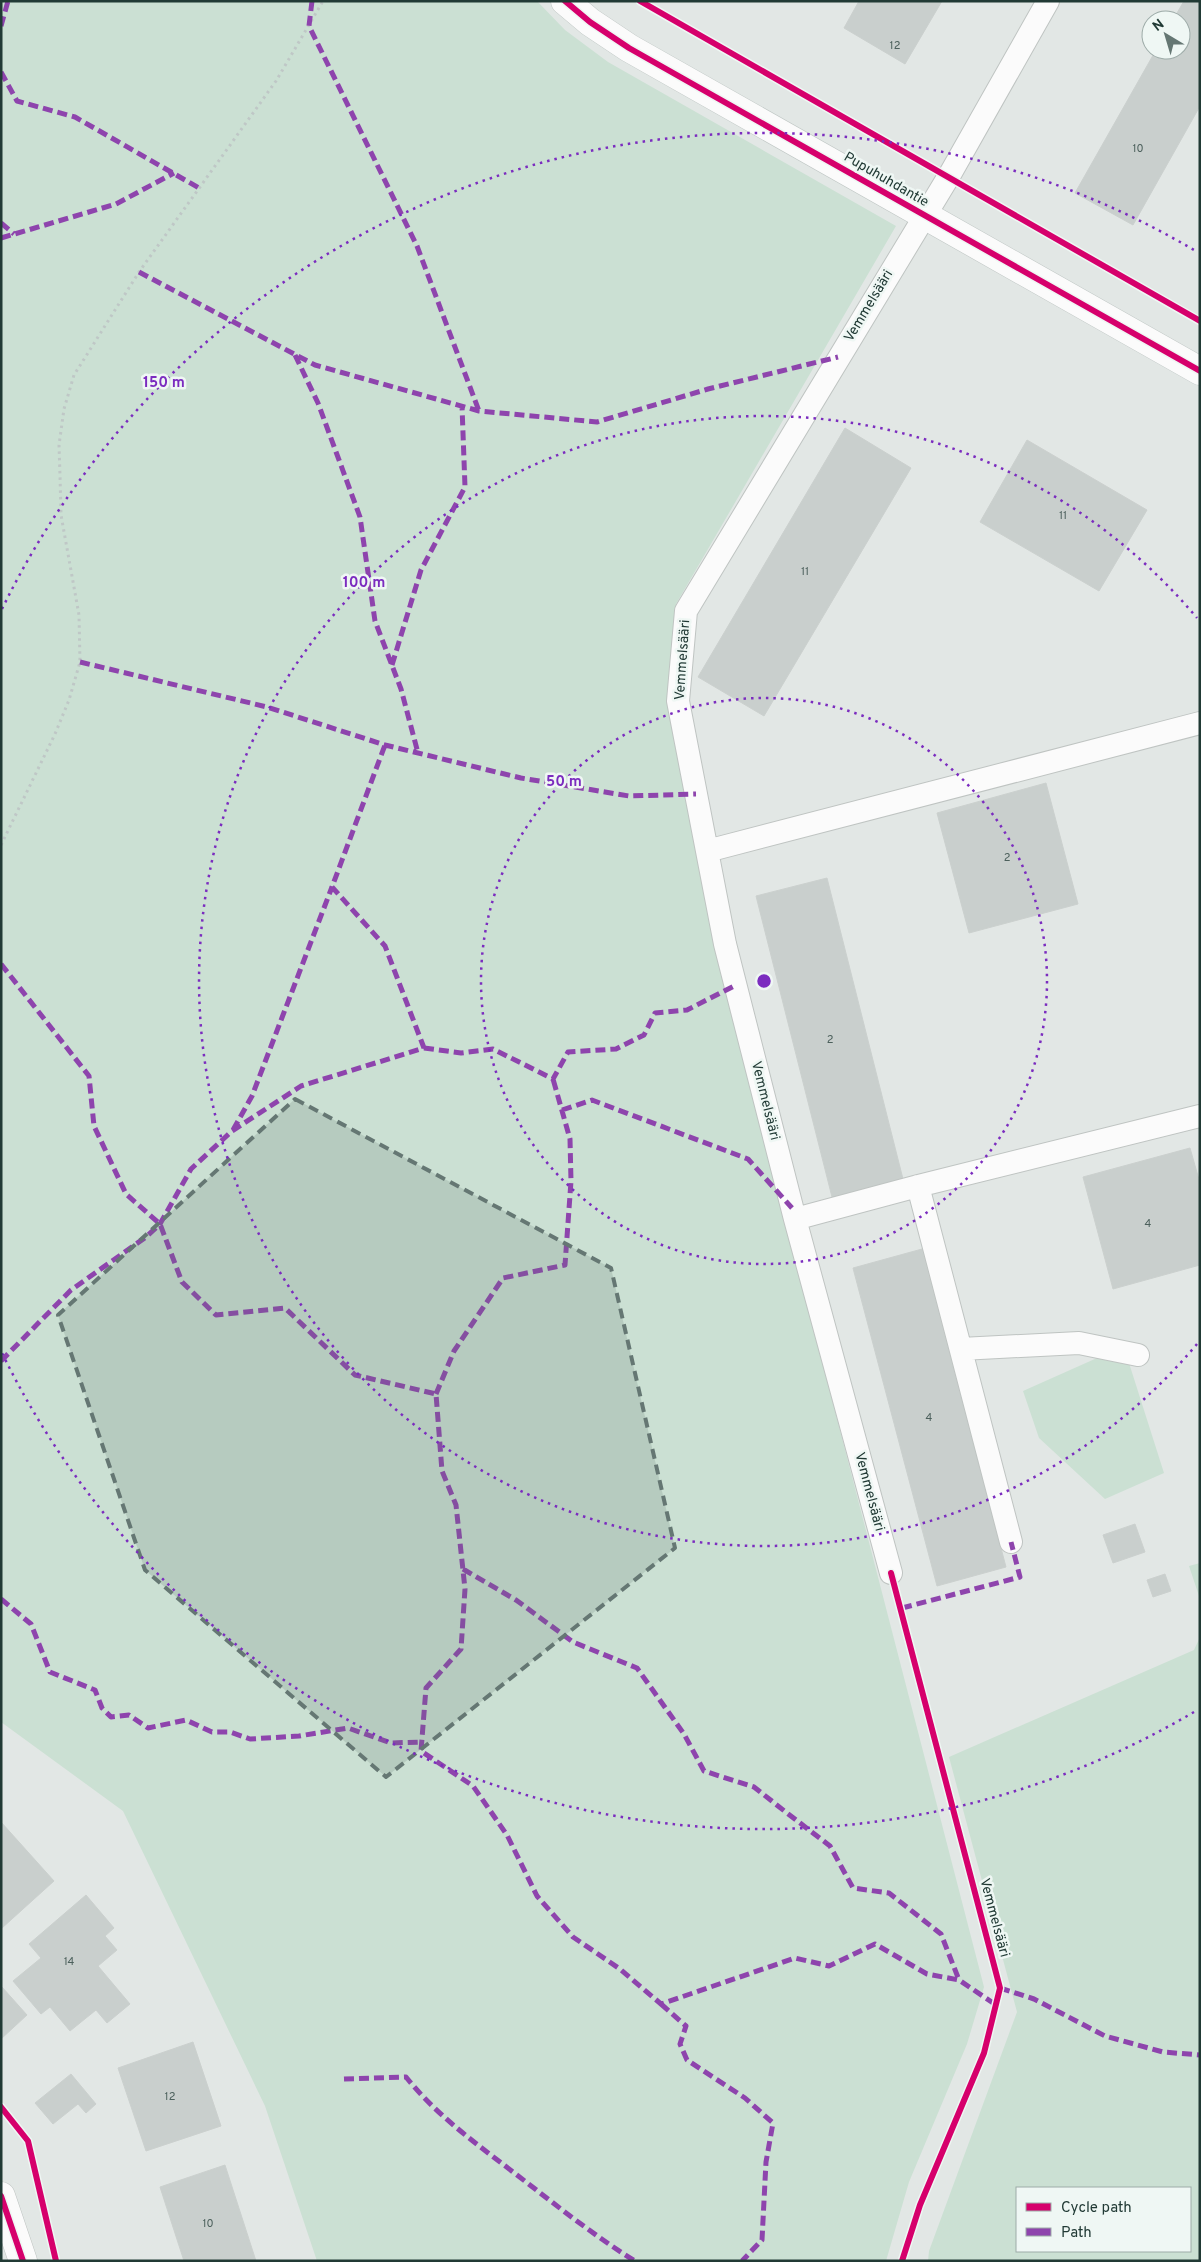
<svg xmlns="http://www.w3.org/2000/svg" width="1201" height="2262" viewBox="0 0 1201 2262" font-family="Overpass,sans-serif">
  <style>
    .green { fill: #cbe0d3; fill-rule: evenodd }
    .building { fill: #c9cfcd; stroke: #cbd0ce }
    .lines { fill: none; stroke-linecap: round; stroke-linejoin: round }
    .lane-casing { stroke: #bfc4c2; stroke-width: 24 }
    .street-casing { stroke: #bfc4c2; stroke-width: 29 }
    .secondary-casing { stroke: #bec5c3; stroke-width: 29 }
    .path { stroke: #bfc7c6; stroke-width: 3; stroke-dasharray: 2.5 4; stroke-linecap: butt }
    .lane { stroke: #fbfbfb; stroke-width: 22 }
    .street { stroke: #fbfbfb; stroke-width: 28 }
    .secondary { stroke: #fbfbfb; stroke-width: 28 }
    .quiet { stroke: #8e44ad; stroke-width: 5; stroke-dasharray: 10 5; stroke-linecap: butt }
    .cycleway-casing { stroke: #eff7f4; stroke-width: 9 }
    .cycleway { stroke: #d6006c; stroke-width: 6 }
    .marked { fill: #657773; fill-opacity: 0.2; stroke: #657773; stroke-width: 4; stroke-dasharray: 10 6; stroke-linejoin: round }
    .ring { fill: none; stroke: #7b2cbf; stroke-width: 2.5; stroke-dasharray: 2.5 5 }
    .labels { text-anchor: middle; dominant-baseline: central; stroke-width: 5; stroke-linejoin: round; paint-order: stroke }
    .number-label { font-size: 11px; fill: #4c605c }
    .street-label { font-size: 14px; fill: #213a35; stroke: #eff7f4 }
    .centre { fill: #7b2cbf; stroke: #eff7f4; stroke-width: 2.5 }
    .ring-label { font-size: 15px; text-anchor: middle; font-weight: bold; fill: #7b2cbf; stroke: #eff7f4; stroke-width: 5; stroke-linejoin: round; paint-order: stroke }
  </style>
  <rect width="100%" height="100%" fill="#e2e7e5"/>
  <!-- green -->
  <path class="green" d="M1 1H537L565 30 608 62 896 226 676 604 668 703 713 939 984 1987 967 2044 909 2182 886 2261H317L265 2106 123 1811 1 1722Z
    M1097 1358 1129 1363 1164 1473 1105 1499 1039 1438 1023 1391Z
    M1200 1563V1599L1189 1566Z
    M1200 1637V2261H928L929 2251 1017 2012 949 1757 1194 1650ZM1190 2188V2251H1017V2188Z"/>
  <!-- building -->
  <path class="building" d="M859 1H942L905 64 844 28Z
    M1184 1H1200V106L1133 225 1075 193 1156 50H1181V20H1173Z
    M845 428 911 468 764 716 698 677Z
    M1027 440 1147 510 1099 591 980 522Z
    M1046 783 1078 904 969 933 937 813Z
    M827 878 904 1183 833 1201 756 896Z
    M1190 1148 1200 1183V1265L1113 1289 1083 1177Z
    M922 1249 1006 1567 937 1586 853 1268Z
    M1135 1524 1145 1552 1113 1563 1103 1535Z
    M1165 1574 1171 1591 1153 1597 1147 1580Z
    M1 1822 54 1881 2 1928H1Z
    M86 1895 114 1928 105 1936 117 1950 98 1966 130 2004 107 2023 96 2010 70 2031 50 2007 41 2014 13 1981 41 1958 29 1944Z
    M2 1987 27 2015 1 2039V1988Z
    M193 2042 221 2126 146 2151 118 2068Z
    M71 2074 96 2104 86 2113 78 2104 53 2124 35 2103Z
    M225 2165 256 2261H184L160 2187Z"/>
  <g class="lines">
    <defs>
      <path id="lane" d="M707 851 1200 723
        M918 1186 1011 1542
        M795 1219 918 1186 1200 1116
        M961 1349 1079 1343 1138 1355
        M891 1573 795 1219 725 944 678 701 686 611 949 176 1048 1"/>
      <path id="street" d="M1 2196 23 2261"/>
      <path id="secondary" d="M565 1 590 22 629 48 1200 371"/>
    </defs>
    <!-- lane casing -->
    <use href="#lane" class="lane-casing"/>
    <!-- street casing -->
    <use href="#street" class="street-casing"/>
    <!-- secondary casing -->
    <use href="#secondary" class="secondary-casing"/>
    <!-- path -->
    <path class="path" d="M1 845 55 734 69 700 80 662 79 615 61 515 60 475 59 445 64 409 74 375 139 272 276 81 323 1"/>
    <!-- lane -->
    <use href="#lane" class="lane"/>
    <!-- street -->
    <use href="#street" class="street"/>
    <!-- secondary -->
    <use href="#secondary" class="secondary"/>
    <!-- quiet -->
    <path class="quiet" d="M312 1 309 26 417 246 479 411
      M1 26 8 1
      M1 72 17 101 75 117 199 188
      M1 223 14 234
      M1 238 116 204 174 173
      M139 272 315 365 479 411 597 422 708 389 838 357
      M295 355 318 403 360 517 375 621 401 689 418 753
      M80 662 267 707 385 745 521 778 629 796 696 794
      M392 665 421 570 465 487 462 406
      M1 964 89 1076 94 1126 126 1194 160 1224 182 1282 216 1315 285 1308 355 1375 436 1394 442 1471 456 1505 465 1589 461 1649 426 1688 421 1751 473 1786 507 1835 537 1896 573 1937 620 1969 661 2004 795 1958 829 1966 875 1944 927 1974 959 1980 996 2005
      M424 1048 461 1053 493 1049 553 1079 568 1052 616 1049 644 1035 655 1013 687 1010 736 985
      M562 1110 592 1100 748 1159 792 1208
      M233 1130 252 1096 332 887
      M1 1361 71 1290 146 1237 160 1224 191 1169 232 1131 301 1086 424 1048 385 946 332 887 385 745
      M436 1394 454 1351 503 1278 565 1265 571 1181 570 1139 553 1079
      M463 1569 516 1600 573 1642 637 1668 684 1734 704 1771 754 1787 787 1813 830 1846 853 1888 889 1893 941 1934 959 1980
      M1 1599 31 1624 50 1672 95 1690 102 1708 111 1717 129 1715 148 1728 186 1720 212 1732H230L250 1739 299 1736 348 1728 391 1743 422 1742
      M902 1608 1020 1577 1011 1542
      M1000 1988 1034 1999 1105 2036 1163 2052 1200 2055
      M661 2004 686 2026 680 2044 687 2060 745 2098 773 2123 766 2162 762 2240 742 2261
      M344 2079 406 2077C437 2116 478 2145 517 2175 556 2205 593 2235 635 2261"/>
    <defs>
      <path id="cycleway" d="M565 1 590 22 629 48 1200 371
        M640 1 1200 321
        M891 1573 1000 1988 984 2053 920 2205 902 2261
        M1 2107 28 2141 56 2261
        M1 2196 23 2261"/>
    </defs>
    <!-- cycleway casing -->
    <use href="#cycleway" class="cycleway-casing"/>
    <!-- cycleway -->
    <use href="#cycleway" class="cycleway"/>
  </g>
  <!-- marked area -->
  <path class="marked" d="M295 1099 611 1268 675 1548 386 1777 145 1570 58 1315Z"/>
  <!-- distance rings -->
  <g class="ring">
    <circle cx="764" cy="981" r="283"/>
    <path d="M1197 1344A565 565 0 1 1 1197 618"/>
    <path d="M1194 1712A848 848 0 0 1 2 1353M2 609A848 848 0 0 1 1194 250"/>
  </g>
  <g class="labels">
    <!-- number labels -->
    <g class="number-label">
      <text x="895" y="46">12</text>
      <text x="1138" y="149">10</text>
      <text x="1063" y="516">11</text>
      <text x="805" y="572">11</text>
      <text x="1007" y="858">2</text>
      <text x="830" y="1040">2</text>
      <text x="1148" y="1224">4</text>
      <text x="929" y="1418">4</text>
      <text x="69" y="1962">14</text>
      <text x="170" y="2097">12</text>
      <text x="208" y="2224">10</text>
    </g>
    <!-- street labels -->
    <g class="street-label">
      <text transform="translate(886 180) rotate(30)">Pupuhuhdantie</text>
      <text transform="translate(869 306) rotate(-59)">Vemmelsääri</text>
      <text transform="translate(683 660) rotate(-86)">Vemmelsääri</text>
      <text transform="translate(765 1101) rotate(76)">Vemmelsääri</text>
      <text transform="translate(869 1492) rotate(75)">Vemmelsääri</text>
      <text transform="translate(994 1918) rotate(75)">Vemmelsääri</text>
    </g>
  </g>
  <circle cx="764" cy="981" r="8" class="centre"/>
  <g class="ring-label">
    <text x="164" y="387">150 m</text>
    <text x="364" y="587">100 m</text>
    <text x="564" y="786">50 m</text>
  </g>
  <!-- border -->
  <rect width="1201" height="2262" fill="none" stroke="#213a35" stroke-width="5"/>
  <!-- legend -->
  <rect x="1016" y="2187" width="175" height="65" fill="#eff7f4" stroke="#9daba8"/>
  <rect x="1026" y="2203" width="25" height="8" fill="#d6006c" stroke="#9daba8"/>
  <text x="1061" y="2212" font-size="15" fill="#213a35">Cycle path</text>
  <rect x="1026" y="2228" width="25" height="8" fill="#8e44ad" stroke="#9daba8"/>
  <text x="1061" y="2237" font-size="15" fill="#213a35">Path</text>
  <!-- north arrow -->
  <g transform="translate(1166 35) rotate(322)"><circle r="24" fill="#eff7f4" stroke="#9daba8"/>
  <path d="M0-4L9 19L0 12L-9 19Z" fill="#657773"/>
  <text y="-8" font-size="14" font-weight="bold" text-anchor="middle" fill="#213a35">N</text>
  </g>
</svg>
